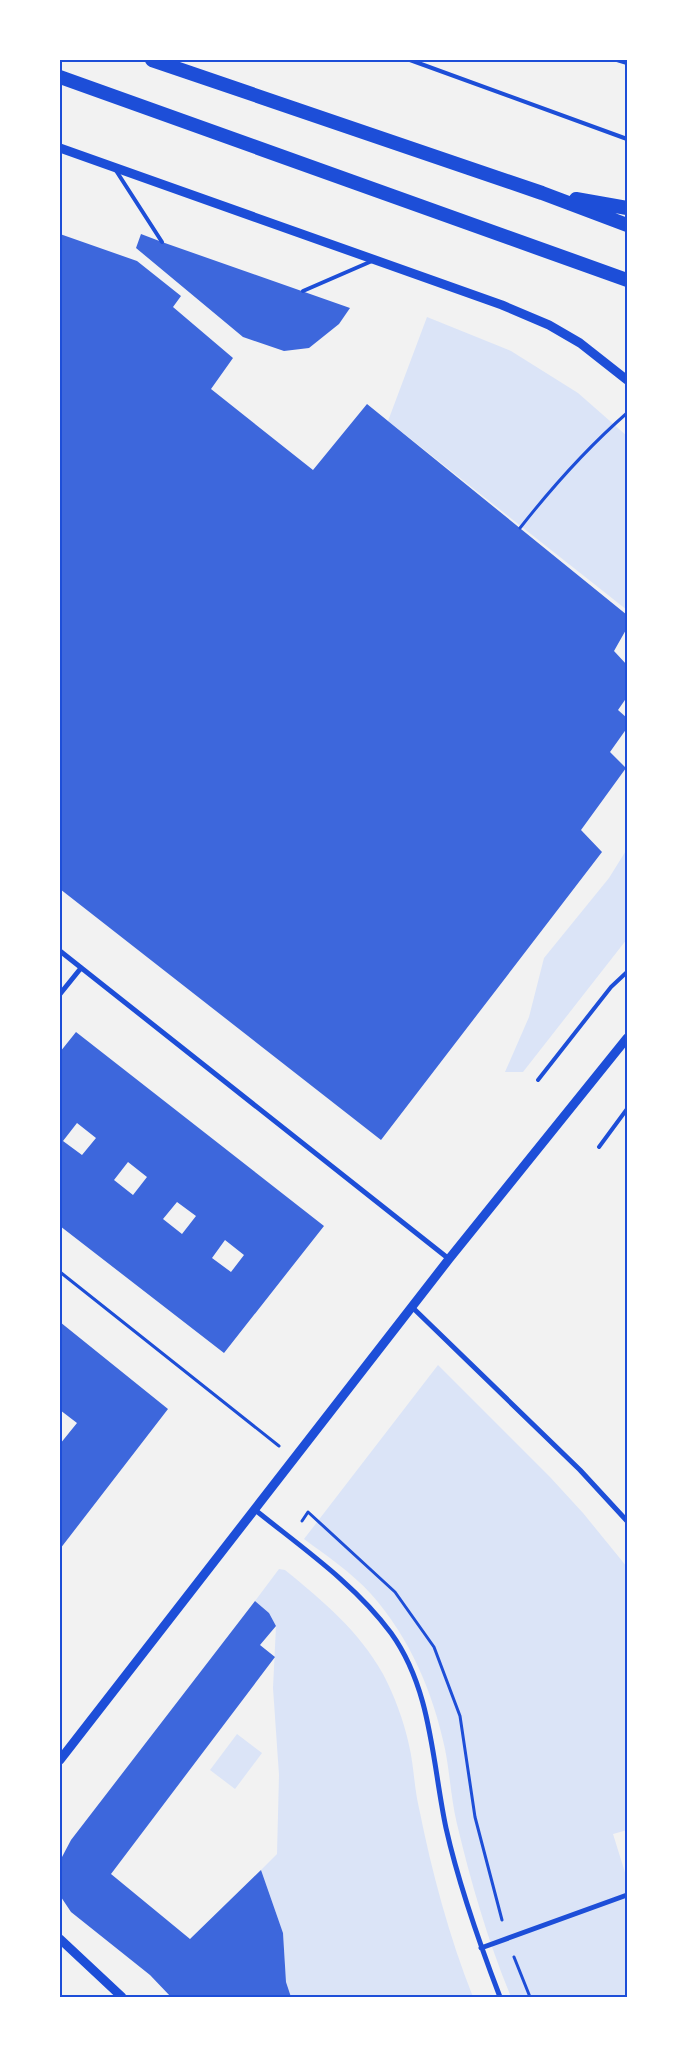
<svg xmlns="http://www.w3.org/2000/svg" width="687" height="2057" viewBox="0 0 687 2057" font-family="Ubuntu,sans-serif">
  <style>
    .green { fill: #dbe4f7 }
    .building { fill: #3d67dc; fill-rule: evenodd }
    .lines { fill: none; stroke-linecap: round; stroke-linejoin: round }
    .path { stroke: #1d4ed8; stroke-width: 3 }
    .service { stroke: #1d4ed8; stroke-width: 4 }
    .minor { stroke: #1d4ed8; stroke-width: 5 }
    .tertiary { stroke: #1d4ed8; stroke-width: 9 }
    .trunk { stroke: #1d4ed8; stroke-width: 14 }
    .neatline { fill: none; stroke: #1d4ed8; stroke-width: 2 }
  </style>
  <rect width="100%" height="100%" fill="#f2f2f2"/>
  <!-- green -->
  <path class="green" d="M427 317 511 351 578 393 627 436V610L388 421Z
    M627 849V939L523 1072H505L529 1017 544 958 609 878Z
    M438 1365 550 1477 583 1513 627 1567V1830L613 1834 627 1879V1997H511C488 1941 471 1883 457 1824 451 1799 450 1774 445 1749 433 1692 410 1638 371 1594 352 1573 327 1556 304 1539Z
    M279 1569 285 1570C323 1601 359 1631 383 1674 394 1695 404 1721 409 1745 414 1766 414 1787 419 1808 432 1873 449 1936 473 1997H291L286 1982 283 1933 261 1870 277 1854 279 1775 273 1688 276 1626 269 1613 255 1601Z
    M237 1734 262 1753 235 1789 210 1770Z"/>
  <!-- building -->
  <path class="building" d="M60 234 137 261 181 296 173 307 233 358 211 389 313 470 367 404 627 615V628L614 651 627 665V697L618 710 627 718V728L610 752 626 768 581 830 602 852 381 1140 60 889Z
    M141 234 162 242 350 308 339 324 309 348 284 351 243 337 136 248Z
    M76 1032 324 1226 224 1353 60 1226V1052ZM77 1123 96 1138 82 1155 63 1141ZM128 1162 147 1177 133 1195 114 1180ZM177 1202 196 1216 182 1234 163 1219ZM225 1240 244 1255 231 1272 212 1258Z
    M60 1322 168 1409 60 1549V1444L77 1423 60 1410Z
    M255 1601 269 1613 276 1626 260 1645 275 1657 111 1874 190 1939 261 1870 283 1933 286 1982 291 1997H171L150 1975 71 1912 61 1897 60 1890 62 1857 71 1840Z"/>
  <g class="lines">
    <!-- path -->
    <path class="path" d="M520 528C553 486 587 448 627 413
      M60 1272 279 1446
      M302 1521 308 1512 395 1592 434 1647 460 1716 475 1817 502 1920
      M514 1957 530 1997"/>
    <!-- service -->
    <path class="service" d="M410 60 627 139
      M617 60 627 63
      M115 169 162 242
      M303 291 372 261
      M538 1080 611 987 627 972
      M599 1147 627 1109"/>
    <!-- minor -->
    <path class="minor" d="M60 951 449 1259
      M60 994 81 968
      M412 1307 580 1470 627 1521
      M254 1509C301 1547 355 1584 391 1633 432 1690 432 1762 446 1828 459 1886 479 1942 500 1997
      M481 1948 627 1895"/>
    <!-- tertiary -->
    <path class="tertiary" d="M60 148 502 305 549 325 580 343 627 380
      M60 1760 449 1259 627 1038
      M60 1939 122 1997"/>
    <!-- trunk -->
    <path class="trunk" d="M152 60 542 193 627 225
      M60 77 627 280
      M576 199 627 208"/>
  </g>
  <!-- border -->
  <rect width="687" height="2057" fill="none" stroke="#ffffff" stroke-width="122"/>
  <rect x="61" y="61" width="565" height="1935" class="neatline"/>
</svg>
